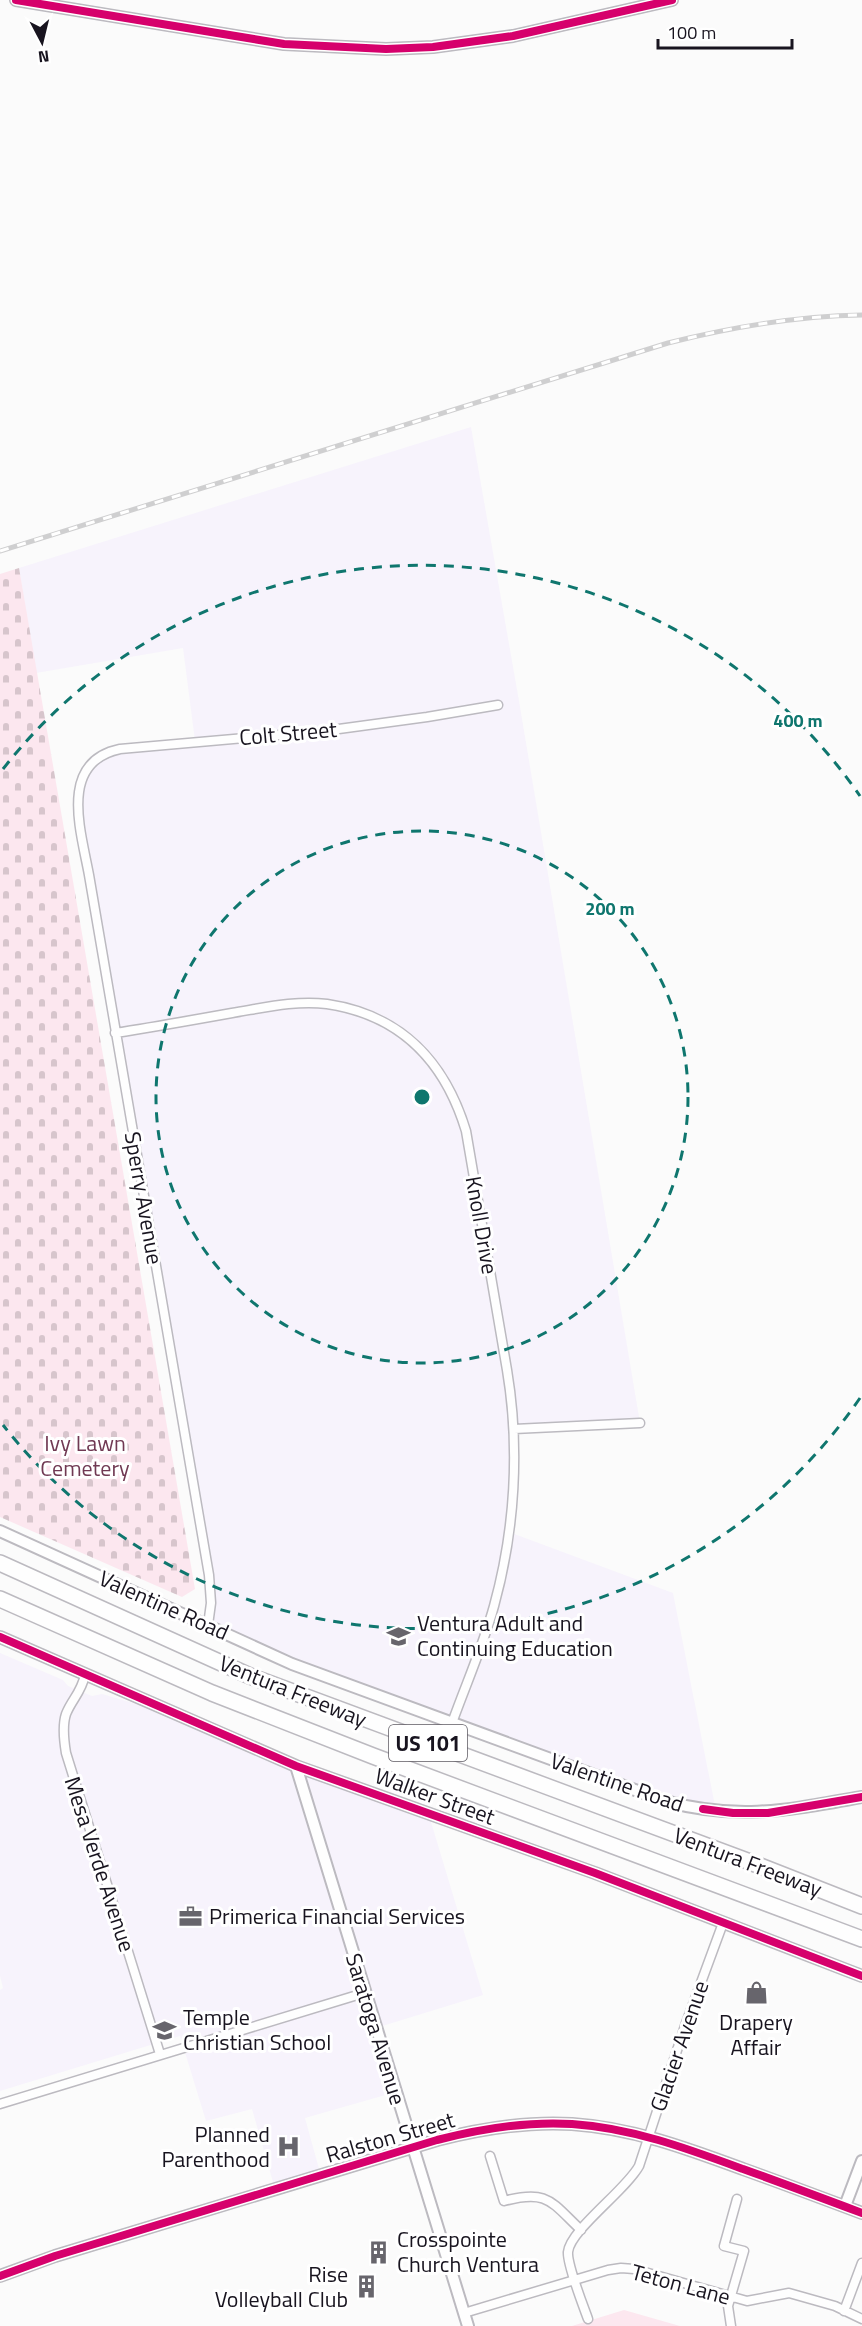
<svg xmlns="http://www.w3.org/2000/svg" width="862" height="2326" viewBox="0 0 862 2326" font-family="'Titillium Web',sans-serif">
  <style>
    .built { fill: #f7f3fc }
    .cemetery { fill: url(#cemetery-stones) }
    .park { fill: #fce7ef }
    .lines { fill: none; stroke-linecap: round; stroke-linejoin: round }
    .minor-casing { stroke: #bcbac0; stroke-width: 11 }
    .tertiary-casing { stroke: #bcbac0; stroke-width: 14 }
    .motorway-casing { stroke: #bcbac0; stroke-width: 18 }
    .minor { stroke: #fefefe; stroke-width: 8 }
    .tertiary { stroke: #fefefe; stroke-width: 10 }
    .motorway { stroke: #fefefe; stroke-width: 15 }
    .rail-casing { stroke: #cfcfd0; stroke-width: 5 }
    .rail { stroke: #fff; stroke-width: 3; stroke-dasharray: 9; stroke-linecap: butt }
    .cycleway-casing { stroke: #fff; stroke-width: 11 }
    .cycleway { stroke: #d6006c; stroke-width: 8 }
    .ring { fill: none; stroke: #0f766e; stroke-width: 3; stroke-dasharray: 10 8 }
    .labels { text-anchor: middle; dominant-baseline: central; stroke-width: 6; stroke-linejoin: round; paint-order: stroke }
    .shield { fill: #fff; stroke: #5d5a62; stroke-width: 1.5 }
    .shield-label { font-size: 21px; font-weight: bold; fill: #18141f }
    .street-label { font-size: 22px; fill: #18141f; stroke: #fff }
    .park-label { font-size: 22px; fill: #703953; stroke: #fff }
    .poi-label { font-size: 22px; fill: #18141f; stroke: #fff; text-anchor: start }
    .centre { fill: #0f766e; stroke: #fff; stroke-width: 3 }
    .ring-label { font-size: 18px; text-anchor: middle; font-weight: bold; fill: #0f766e; stroke: #fff; stroke-width: 6; stroke-linejoin: round; paint-order: stroke }
  </style>
  <defs>
    <pattern id="cemetery-stones" width="16" height="16" patternUnits="userSpaceOnUse" patternTransform="scale(1.5)"><rect width="16" height="16" fill="#fce7ef"/><path d="M2 7V4a2 2 0 0 1 4 0v3zM10 15v-3a2 2 0 0 1 4 0v3z" fill="#d7c5cc"/></pattern>
  </defs>
  <rect width="100%" height="100%" fill="#fbfbfb"/>
  <!-- built -->
  <path class="built" d="M471 427 519 701 640 1423 514 1429 509 1532 673 1593 716 1811 698 1809 452 1723 208 1625 211 1603 77 806 79 787 103 755 195 741 183 648 36 673 19 568Z
    M0 1653 63 1680 68 1686 92 1696 102 1694 188 1719 428 1812 483 1995 376 2028 396 2092 305 2118 321 2176 275 2189 252 2109 206 2121 180 2036 0 2091V1990L3 1988 0 1976Z"/>
  <!-- cemetery -->
  <path class="cemetery" d="M19 568 195 1589 182 1597 0 1517V574Z"/>
  <!-- park -->
  <path class="park" d="M624 2310 680 2326H572Z"/>
  <g class="lines">
    <defs>
      <path id="minor" d="M115 1033C154 1027 193 1020 232 1013 263 1008 295 1000 327 1004 401 1015 445 1062 466 1131L507 1370C520 1448 515 1530 494 1606 483 1646 466 1684 452 1723
        M514 1429 640 1423
        M208 1625 211 1603 209 1575 89 875C81 831 58 762 120 749L324 731 427 717 498 705
        M85 1675C81 1693 72 1699 66 1714 62 1726 64 1741 66 1753L160 2054
        M0 2104 364 1993
        M490 2156 504 2201C548 2189 551 2202 581 2230
        M844 2311 862 2263
        M464 2313 608 2270 621 2268 634 2269 747 2301 789 2293 835 2306 862 2319
        M588 2319C583 2305 567 2265 568 2252 570 2230 626 2190 639 2166L685 2026 723 1923
        M731 2326 728 2306 744 2251 724 2246 737 2199"/>
      <path id="tertiary" d="M16 0 284 44 386 49 433 47 513 36 672 0
        M0 1531 292 1664 665 1801C739 1821 788 1810 862 1797
        M0 1637 296 1766 595 1873 862 1976
        M296 1766 468 2326
        M845 2206 862 2161
        M0 2276 55 2256 437 2140C480 2129 526 2121 572 2124 632 2128 686 2148 743 2169 782 2183 822 2198 862 2213"/>
      <path id="motorway" d="M0 1563 250 1676 750 1862 862 1906
        M0 1599 212 1693 373 1756 862 1939"/>
    </defs>
    <!-- minor casing -->
    <use href="#minor" class="minor-casing"/>
    <!-- tertiary casing -->
    <use href="#tertiary" class="tertiary-casing"/>
    <!-- motorway casing -->
    <use href="#motorway" class="motorway-casing"/>
    <!-- minor -->
    <use href="#minor" class="minor"/>
    <!-- tertiary -->
    <use href="#tertiary" class="tertiary"/>
    <!-- motorway -->
    <use href="#motorway" class="motorway"/>
    <defs>
      <path id="rail" d="M0 551 668 343C732 327 796 316 862 315"/>
    </defs>
    <!-- rail casing -->
    <use href="#rail" class="rail-casing"/>
    <!-- rail -->
    <use href="#rail" class="rail"/>
    <defs>
      <path id="cycleway" d="M16 0 284 44 386 49 433 47 513 36 672 0
        M0 1637 296 1766 595 1873 862 1976
        M703 1809 733 1813H768L862 1797
        M0 2276 55 2256 437 2140C480 2129 526 2121 572 2124 632 2128 686 2148 743 2169 782 2183 822 2198 862 2213"/>
    </defs>
    <!-- cycleway casing -->
    <use href="#cycleway" class="cycleway-casing"/>
    <!-- cycleway -->
    <use href="#cycleway" class="cycleway"/>
  </g>
  <!-- distance rings -->
  <g class="ring">
    <circle cx="422" cy="1097" r="266"/>
    <path d="M860 1398A532 532 0 0 1 3 1425M3 769A532 532 0 0 1 860 796"/>
  </g>
  <!-- icons -->
  <defs>
    <symbol id="school-bare" viewBox="-9 -9 18 18"><path d="M0-5L7-2L0 1L-7-2ZM-4 1L0 2.5L4 1V4Q0 6-4 4Z" fill="#67656c" stroke="#fff" stroke-width="2.5" paint-order="stroke"/></symbol>
    <symbol id="office-bare" viewBox="-9 -9 18 18"><path d="M-6-3h4V-5.5h4V-3h4V5H-6ZM-1-4.5V-3h2v-1.5ZM-6 0V1H6V0Z" fill="#67656c" stroke="#fff" stroke-width="2.5" paint-order="stroke"/></symbol>
    <symbol id="shop-bare" viewBox="-9 -9 18 18"><path d="M-5-2.5h2.3a2.7 3.5 0 0 1 5.4 0H5L5.5 6h-11ZM-1.5-2.5h3a1.5 2.3 0 0 0-3 0Z" fill="#67656c" stroke="#fff" stroke-width="2.5" paint-order="stroke"/></symbol>
    <symbol id="hospital-bare" viewBox="-9 -9 18 18"><path d="M-5-5h3v3.5h4V-5h3V5h-3V1.5h-4V5h-3Z" fill="#67656c" stroke="#fff" stroke-width="2.5" paint-order="stroke"/></symbol>
    <symbol id="building-bare" viewBox="-9 -9 18 18"><path d="M-4-6H4V6H1V3H-1V6H-4ZM-2.5-4.3h1.7v1.8h-1.7ZM.8-4.3h1.7v1.8H.8ZM-2.5-1h1.7V.8h-1.7ZM.8-1h1.7V.8H.8Z" fill="#67656c" stroke="#fff" stroke-width="2.5" paint-order="stroke"/></symbol>
  </defs>
  <g fill-rule="evenodd">
    <use href="#school-bare" x="382" y="1620" width="33" height="33"/>
    <use href="#office-bare" x="174" y="1900" width="33" height="33"/>
    <use href="#shop-bare" x="740" y="1976" width="33" height="33"/>
    <use href="#school-bare" x="148" y="2014" width="33" height="33"/>
    <use href="#hospital-bare" x="272" y="2130" width="33" height="33"/>
    <use href="#building-bare" x="362" y="2236" width="33" height="33"/>
    <use href="#building-bare" x="350" y="2270" width="33" height="33"/>
  </g>
  <g class="labels">
    <!-- shield labels -->
    <rect class="shield" x="389" y="1725" width="78" height="36" rx="4.5"/>
    <g class="shield-label">
      <text x="428" y="1743">US 101</text>
    </g>
    <!-- street labels -->
    <g class="street-label">
      <text transform="translate(288 733) rotate(-5)">Colt Street</text>
      <text transform="translate(144 1198) rotate(80)">Sperry Avenue</text>
      <text transform="translate(482 1225) rotate(80)">Knoll Drive</text>
      <text transform="translate(164 1605) rotate(24)">Valentine Road</text>
      <text transform="translate(293 1691) rotate(22)">Ventura Freeway</text>
      <text transform="translate(617 1782) rotate(19)">Valentine Road</text>
      <text transform="translate(435 1796) rotate(20)">Walker Street</text>
      <text transform="translate(748 1862) rotate(21)">Ventura Freeway</text>
      <text transform="translate(100 1864) rotate(72)">Mesa Verde Avenue</text>
      <text transform="translate(376 2029) rotate(73)">Saratoga Avenue</text>
      <text transform="translate(679 2046) rotate(-71)">Glacier Avenue</text>
      <text transform="translate(390 2137) rotate(-16)">Ralston Street</text>
      <text transform="translate(681 2284) rotate(15)">Teton Lane</text>
    </g>
    <!-- park labels -->
    <g class="park-label">
      <text x="85" y="1443">Ivy Lawn<tspan x="85" dy="25">Cemetery</tspan></text>
    </g>
    <!-- poi labels -->
    <g class="poi-label">
      <text x="417" y="1623">Ventura Adult and<tspan x="417" dy="25">Continuing Education</tspan></text>
      <text x="209" y="1916">Primerica Financial Services</text>
      <text x="183" y="2017">Temple<tspan x="183" dy="25">Christian School</tspan></text>
      <text x="756" y="2022" text-anchor="middle">Drapery<tspan x="756" dy="25">Affair</tspan></text>
      <text x="270" y="2134" text-anchor="end">Planned<tspan x="270" dy="25">Parenthood</tspan></text>
      <text x="397" y="2239">Crosspointe<tspan x="397" dy="25">Church Ventura</tspan></text>
      <text x="348" y="2274" text-anchor="end">Rise<tspan x="348" dy="25">Volleyball Club</tspan></text>
    </g>
  </g>
  <circle cx="422" cy="1097" r="9" class="centre"/>
  <g class="ring-label">
    <text x="798" y="727">400 m</text>
    <text x="610" y="915">200 m</text>
  </g>
  <!-- north arrow -->
  <g transform="translate(42 42) rotate(173)" stroke="#ffffff" stroke-width="4.5" paint-order="stroke">
  <path d="M0-4.5L10 22L0 15L-10 22Z" fill="#18141f"/>
  <text y="-9" font-size="16" font-weight="bold" text-anchor="middle" fill="#18141f">N</text>
  </g>
  <!-- scale -->
  <path d="M658 39v9h134v-9" fill="none" stroke="#18141f" stroke-width="3"/>
  <text x="667" y="39" font-size="18" fill="#18141f" stroke="#ffffff" stroke-width="4.5" paint-order="stroke">100 m</text>
</svg>
